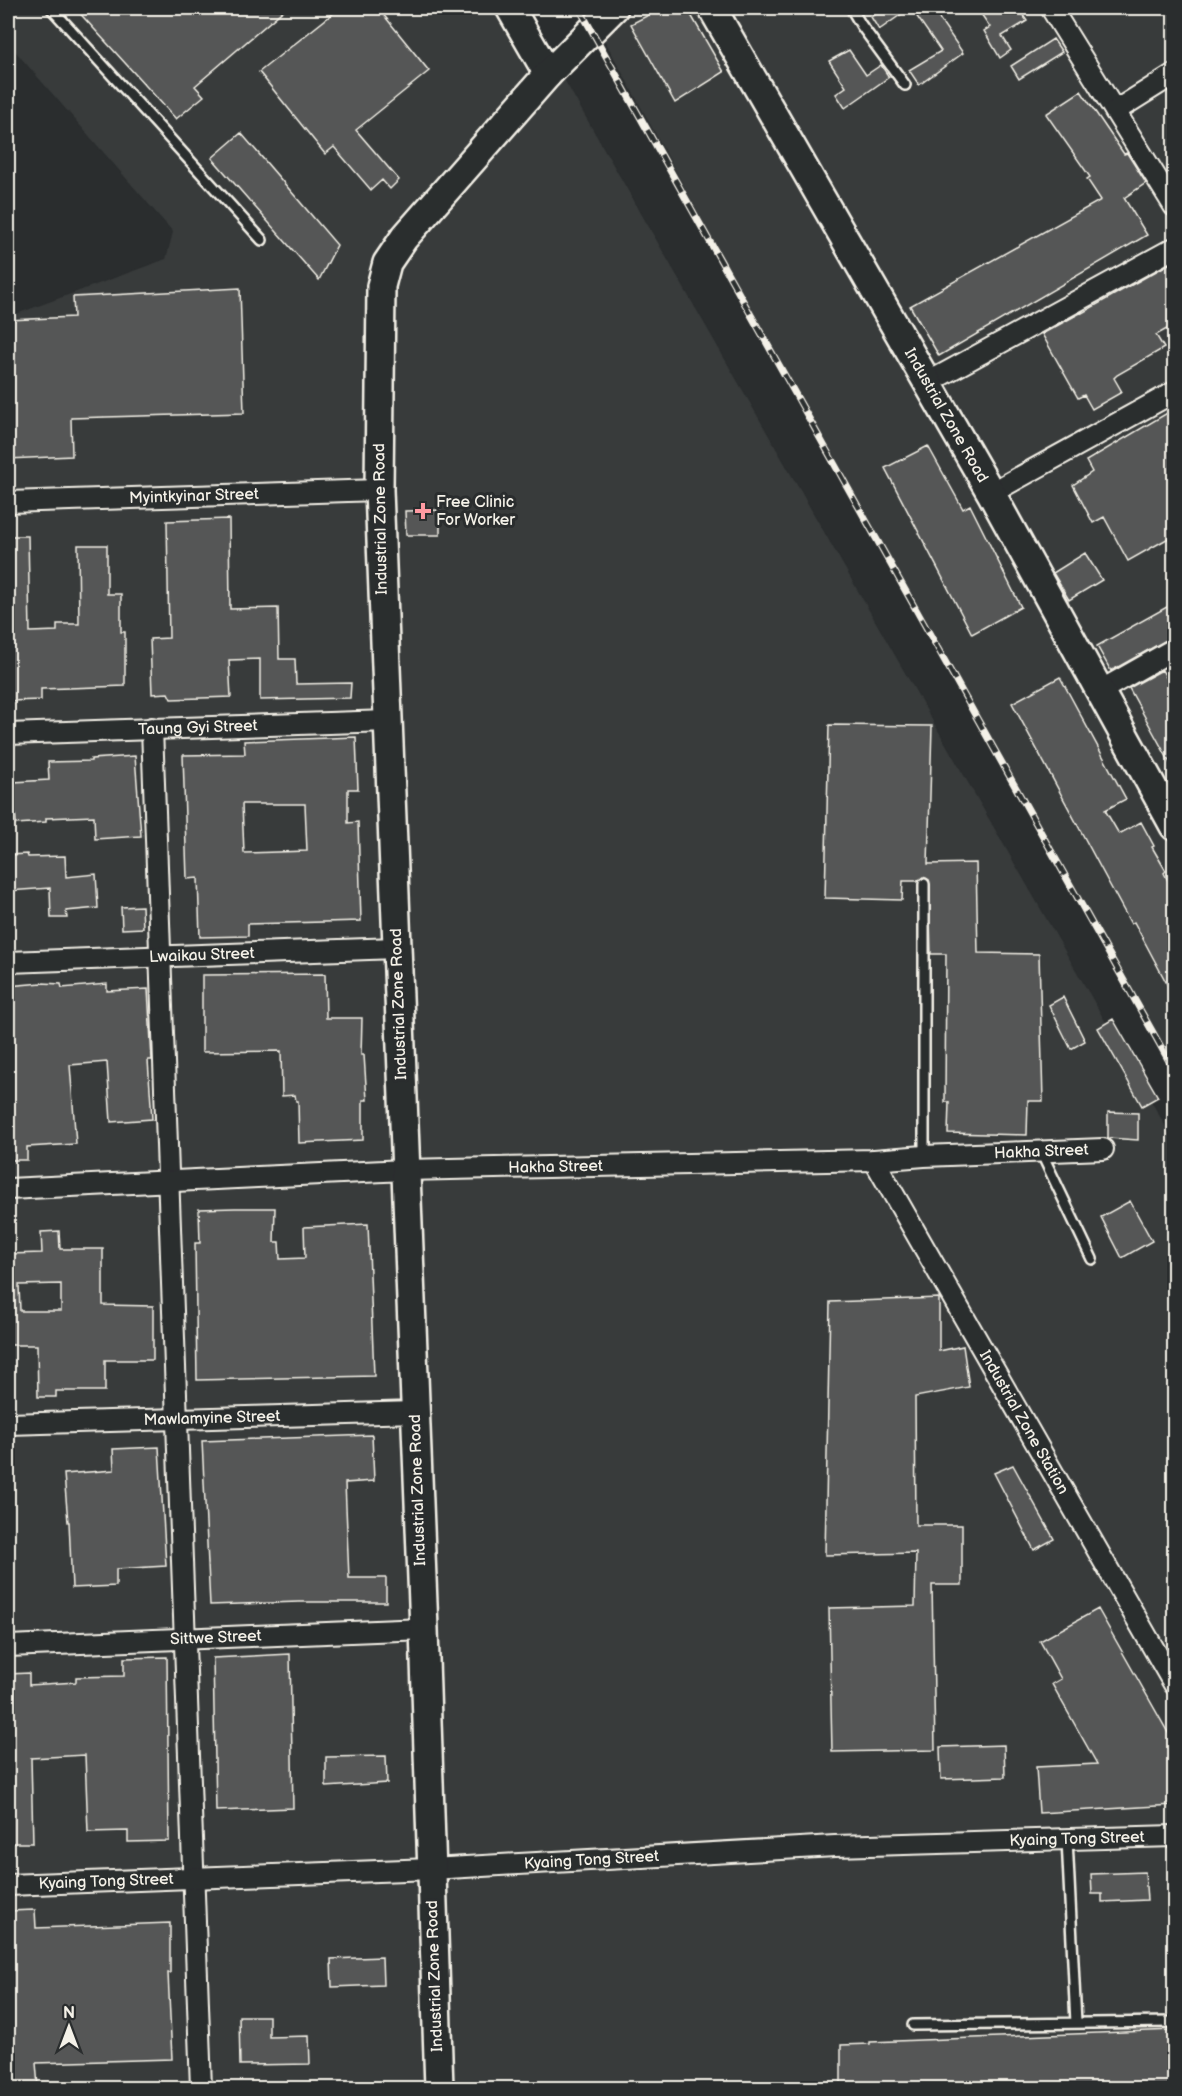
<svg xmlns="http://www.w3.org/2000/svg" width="1182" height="2096" viewBox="0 0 1182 2096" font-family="'Balsamiq Sans',sans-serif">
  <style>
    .built { fill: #373a3a }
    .building { fill: #555756; stroke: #f4f1e8; stroke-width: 1.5; fill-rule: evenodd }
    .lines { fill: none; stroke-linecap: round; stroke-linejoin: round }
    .lane-casing { stroke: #f4f1e8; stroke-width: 14 }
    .street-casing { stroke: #f4f1e8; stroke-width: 24 }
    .secondary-casing { stroke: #f4f1e8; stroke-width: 32 }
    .lane { stroke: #2a2d2e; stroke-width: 9 }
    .street { stroke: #2a2d2e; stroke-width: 20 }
    .secondary { stroke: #2a2d2e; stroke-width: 27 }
    .rail-casing { stroke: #f4f1e8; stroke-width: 7 }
    .rail { stroke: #2a2d2e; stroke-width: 4.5; stroke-dasharray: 14; stroke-linecap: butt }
    .poi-dot { fill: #ff9aa2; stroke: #2a2d2e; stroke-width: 2 }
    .labels { text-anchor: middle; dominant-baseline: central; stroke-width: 6; stroke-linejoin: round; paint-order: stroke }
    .street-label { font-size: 16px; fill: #f4f1e8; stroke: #2a2d2e }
    .poi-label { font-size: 16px; fill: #f4f1e8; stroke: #2a2d2e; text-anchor: start }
  </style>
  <rect width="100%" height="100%" fill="#2a2d2e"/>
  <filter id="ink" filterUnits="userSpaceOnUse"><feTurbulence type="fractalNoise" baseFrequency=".0167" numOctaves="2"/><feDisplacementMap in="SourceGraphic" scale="12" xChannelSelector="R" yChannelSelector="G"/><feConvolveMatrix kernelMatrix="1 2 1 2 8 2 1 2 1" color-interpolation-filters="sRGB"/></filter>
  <g filter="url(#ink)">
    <!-- built -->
    <path class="built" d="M8 8H523L1174 1141V2088H8V317L166 259 173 232 8 43Z
      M587 8H1174V1071L827 450Z"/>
    <!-- building -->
    <path class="building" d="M75 8H286L195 86 204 96 176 119Z
      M340 8H378L429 71 356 130 399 180 390 189 382 180 371 190 334 147 325 154 259 72Z
      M662 8H687L724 72 675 103 631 24Z
      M884 8H910L879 30 871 17Z
      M911 8H932L963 53 919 85 909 70 941 51Z
      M977 8H1018L1027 21 1002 36 1011 50 1000 58 984 31 990 27Z
      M1053 39 1062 52 1019 79 1011 66Z
      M849 50 866 75 881 65 889 77 845 108 836 94 846 87 829 61Z
      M1081 91 1124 154 1127 153 1146 183 1124 198 1147 235 939 356 910 306 1101 200 1087 179 1090 177 1046 114Z
      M241 133 337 245 319 280 212 158Z
      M1174 261V325L1156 335 1164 348 1117 375 1114 378 1122 392 1092 409 1084 395 1078 398 1042 334 1082 312V313Z
      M240 288 244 413 71 418 72 456 8 459V320L74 317 73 297Z
      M1174 409V535L1128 561 1104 517 1093 523 1073 485 1092 472 1086 461Z
      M928 446 963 509 970 505 1021 607 972 634 885 468Z
      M440 510V535H406L405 511Z
      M229 519 230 609 278 608 279 659H295L296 684 351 683 350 698 260 700V659L229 660 231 697 171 699 168 693 152 694 150 639 169 638 167 521Z
      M8 536H28L30 632 57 631V624H79L78 545H107V594H121V632H125V686L41 689V700L8 701Z
      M1085 553 1102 580 1069 600 1053 573Z
      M1174 603V637L1168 639 1111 671 1097 646Z
      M1162 670 1167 679 1174 675V770L1129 688Z
      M1060 677 1126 799 1105 810 1119 834 1141 822 1154 846 1152 847 1166 871 1164 873 1174 892V997L1134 922 1131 924 1106 878 1012 703Z
      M829 725 932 726 928 864 976 863 978 953 1039 954 1043 1101H1028L1027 1135 948 1133 949 1102H945L946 954H931L929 880 923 877 918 881H903L902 900 825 898Z
      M356 737 358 789H348V823L358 822 361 921 248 924V936L200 937 198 878 187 879 183 755 245 754 244 741ZM242 804H305L307 851 244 853Z
      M135 756 141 836 95 839 94 816 46 818V822L16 824 13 782 49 780 48 762 91 761V759Z
      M27 854 28 857 65 856 66 877 96 874 98 908 66 911 67 918H51L50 888 8 891V855Z
      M142 906 143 928 122 929 121 907Z
      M325 974 326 1018H362L361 1055H364L367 1100H363V1140L299 1143 298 1101H296L295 1095 282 1096 281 1051 202 1052V975Z
      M42 983 61 984 62 988 107 984V991L148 989 152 1060H148L152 1119 111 1122 107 1062 70 1065 76 1144 27 1147V1160H8V986Z
      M1063 997 1085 1041 1071 1049 1049 1005Z
      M1113 1019 1158 1097 1142 1106 1098 1028Z
      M1108 1112 1138 1113V1140L1108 1138Z
      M1130 1201 1152 1241 1122 1258 1101 1217Z
      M235 1208H275L274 1242H279L280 1259 305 1258 304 1227 368 1224 374 1376 197 1380 195 1243H200L199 1209Z
      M59 1231 60 1249H103V1305L153 1306V1360H105V1391H56V1397H38L37 1345H8V1254L42 1253 41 1232ZM61 1284V1311H20L19 1285Z
      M939 1298V1351L963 1346 969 1387 915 1397 916 1525H962V1585H932L935 1750 832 1752 829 1608 915 1606 916 1553 825 1555 830 1302Z
      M372 1435 374 1481 345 1483 349 1578H386V1602H299L210 1605 202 1441Z
      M159 1447 166 1566 116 1569V1586L72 1588 69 1522H68L64 1474 114 1470 113 1449Z
      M1013 1465 1054 1539 1034 1550 994 1473Z
      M1098 1609 1171 1738 1174 1805 1039 1813 1036 1767 1097 1764 1052 1684 1061 1679 1040 1641Z
      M290 1654 293 1808 216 1811 213 1658Z
      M167 1657 169 1841 128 1842V1831L88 1832 85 1755 31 1758 33 1843H8V1674L29 1673V1685L76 1682V1677L124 1676V1658Z
      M1004 1745 1005 1777 941 1779 940 1747Z
      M386 1756 387 1783 326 1787V1757Z
      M1145 1872 1147 1900 1102 1902V1894H1092L1091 1874Z
      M35 1910 36 1928 170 1923V1973H168L172 2059 36 2063 38 2086 8 2087V1911Z
      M382 1957 383 1985 332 1987 331 1959Z
      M239 2016H269V2037L309 2036 310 2064 240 2065Z
      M1174 2030V2088H841V2045L870 2044V2042Z"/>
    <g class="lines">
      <defs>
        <path id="lane" d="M51 8 262 240
          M851 8 861 25 905 85
          M924 884V1156
          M1041 1152 1092 1259
          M1067 1839 1076 2023
          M913 2025 1174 2022"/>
        <g id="street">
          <path d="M1051 8 1174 206"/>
          <path d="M1115 111 1174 74"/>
          <path d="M927 383 1174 248"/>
          <path d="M991 493 1174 392"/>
          <path id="s1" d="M8 502 379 490"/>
          <path d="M1100 691 1174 649"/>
          <path d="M152 728 201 2088"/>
          <path id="s2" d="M8 734 388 721"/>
          <path id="s3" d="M8 962 396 948"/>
          <path id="s4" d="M874 1160 1174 1684"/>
          <path id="s5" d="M8 1189 405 1170 874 1160 924 1156 1103 1149"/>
          <path id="s6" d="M8 1424 415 1412"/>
          <path id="s7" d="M8 1646 424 1629"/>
          <path id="s8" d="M8 1885 431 1869 835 1846 1174 1836"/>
        </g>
        <g id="secondary">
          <path d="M510 8 548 74"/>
          <path id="s9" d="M712 8 991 493 1174 826"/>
          <path d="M439 2088 424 1629 379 490 381 286 387 263 404 238 548 74 614 8"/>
        </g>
      </defs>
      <!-- lane casing -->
      <use href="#lane" class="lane-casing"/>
      <!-- street casing -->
      <use href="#street" class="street-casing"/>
      <!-- secondary casing -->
      <use href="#secondary" class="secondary-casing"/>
      <!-- lane -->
      <use href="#lane" class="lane"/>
      <!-- street -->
      <use href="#street" class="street"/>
      <!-- secondary -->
      <use href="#secondary" class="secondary"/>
      <defs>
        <path id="rail" d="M579 8 1174 1070"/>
      </defs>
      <!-- rail casing -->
      <use href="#rail" class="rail-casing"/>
      <!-- rail -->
      <use href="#rail" class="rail"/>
    </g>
  </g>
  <!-- markers -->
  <path class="poi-dot" d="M420 502h6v6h6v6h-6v6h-6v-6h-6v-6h6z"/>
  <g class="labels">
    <!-- street labels -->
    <g class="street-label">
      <text stroke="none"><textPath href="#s9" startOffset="470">Industrial Zone Road</textPath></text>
      <text stroke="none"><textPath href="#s1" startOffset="186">Myintkyinar Street</textPath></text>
      <text transform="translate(381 519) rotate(-91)">Industrial Zone Road</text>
      <text stroke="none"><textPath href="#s2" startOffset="190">Taung Gyi Street</textPath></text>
      <text stroke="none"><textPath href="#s3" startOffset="194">Lwaikau Street</textPath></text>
      <text transform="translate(399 1004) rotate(-92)">Industrial Zone Road</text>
      <text stroke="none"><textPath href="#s5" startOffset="1034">Hakha Street</textPath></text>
      <text stroke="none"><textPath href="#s5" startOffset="548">Hakha Street</textPath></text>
      <text stroke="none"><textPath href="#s6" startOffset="204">Mawlamyine Street</textPath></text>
      <text stroke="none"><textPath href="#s4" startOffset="302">Industrial Zone Station</textPath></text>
      <text transform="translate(418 1490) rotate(-92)">Industrial Zone Road</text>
      <text stroke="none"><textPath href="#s7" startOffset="208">Sittwe Street</textPath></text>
      <text stroke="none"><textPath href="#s8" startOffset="1070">Kyaing Tong Street</textPath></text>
      <text stroke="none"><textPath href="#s8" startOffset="584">Kyaing Tong Street</textPath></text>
      <text stroke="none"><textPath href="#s8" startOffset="98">Kyaing Tong Street</textPath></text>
      <text transform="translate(435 1976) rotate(-92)">Industrial Zone Road</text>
    </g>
    <!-- poi labels -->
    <g class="poi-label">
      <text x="436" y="502">Free Clinic<tspan x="436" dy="18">For Worker</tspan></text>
    </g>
  </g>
  <!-- margin -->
  <rect width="1182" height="2096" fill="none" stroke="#2a2d2e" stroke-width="30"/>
  <rect x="15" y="15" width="1152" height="2066" fill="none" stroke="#f4f1e8" stroke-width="2" filter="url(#ink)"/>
  <!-- north arrow -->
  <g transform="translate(69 2027)" stroke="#2a2d2e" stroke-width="4.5" paint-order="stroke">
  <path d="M0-4.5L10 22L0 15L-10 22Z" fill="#f4f1e8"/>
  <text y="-9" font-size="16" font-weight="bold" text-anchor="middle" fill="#f4f1e8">N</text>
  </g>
</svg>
